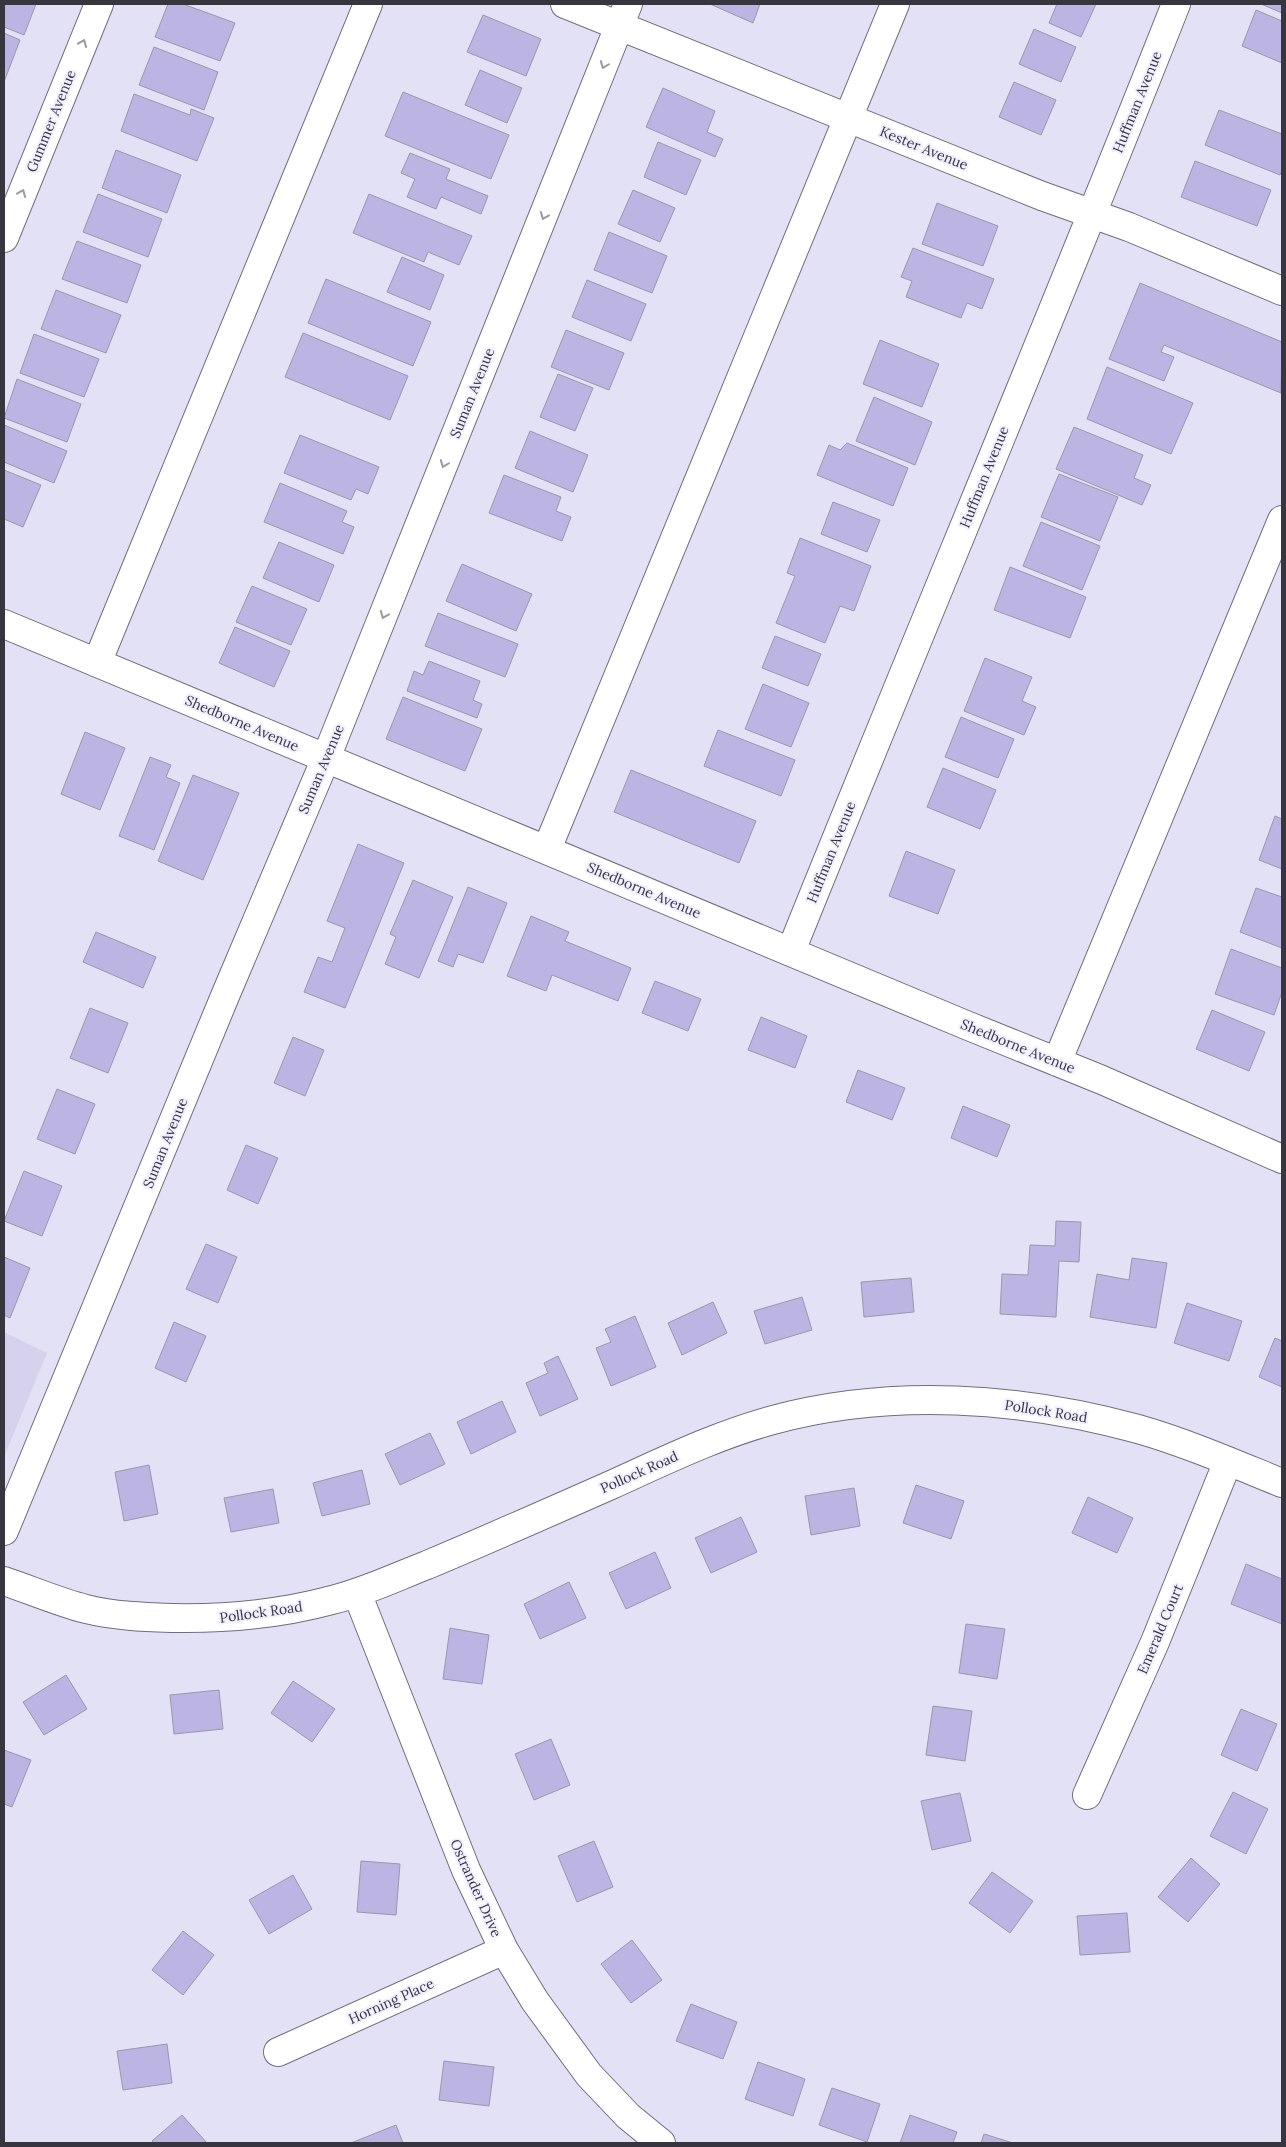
<svg xmlns="http://www.w3.org/2000/svg" width="1286" height="2147" viewBox="0 0 1286 2147" font-family="Lora,serif">
  <style>
    .built { fill: #d6d2ed }
    .building { fill: #bcb5e4; stroke: #9997aa }
    .lines { fill: none; stroke-linecap: round; stroke-linejoin: round }
    .minor-casing { stroke: #706d7f; stroke-width: 30 }
    .minor { stroke: #fff; stroke-width: 28 }
    .oneway { stroke: #9b9a9e }
    .labels { text-anchor: middle; dominant-baseline: central; stroke-width: 4; stroke-linejoin: round; paint-order: stroke }
    .street-label { font-size: 14px; fill: #37363e; stroke: #f0efff }
  </style>
  <rect width="100%" height="100%" fill="#e3e1f5"/>
  <!-- built -->
  <path class="built" d="M4 1332 47 1353 4 1457Z"/>
  <!-- building -->
  <path class="building" d="M4 4H36L24 35 4 27Z
    M168 4H183L235 23 220 61 155 37Z
    M710 4H760L753 23Z
    M1057 4H1096L1081 37 1049 23Z
    M1261 4H1282V13Z
    M1256 10 1282 21V63L1242 46Z
    M483 15 541 39 526 76 467 52Z
    M1034 29 1076 47 1061 82 1019 64Z
    M4 33 20 40 4 82Z
    M154 47 218 72 204 110 139 85Z
    M480 70 522 88 507 123 465 105Z
    M1014 82 1056 100 1041 135 999 117Z
    M663 88 715 111 707 132 723 139 715 157 646 127Z
    M403 92 509 135 491 179 385 136Z
    M134 94 190 115 191 109 214 118 197 161 121 131Z
    M1219 110 1282 134V170L1280 175 1205 145Z
    M658 142 701 160 686 195 644 177Z
    M116 150 181 175 167 213 102 188Z
    M410 153 450 169 446 179 488 196 481 214 441 197 436 209 407 197 415 179 401 173Z
    M1195 161 1271 190 1257 226 1181 197Z
    M633 190 675 208 660 242 618 224Z
    M98 194 162 219 148 257 83 232Z
    M369 194 472 236 459 265 428 252 424 262 353 233Z
    M937 203 998 226 983 266 922 244Z
    M609 232 667 256 652 293 594 270Z
    M77 241 141 265 127 303 62 279Z
    M913 248 994 279 982 309 967 303 961 318 906 297 912 281 901 277Z
    M402 257 444 275 430 310 387 292Z
    M326 279 431 322 413 366 308 323Z
    M587 280 646 304 631 341 572 317Z
    M1140 283 1282 342 1281 393 1164 345 1161 352 1174 357 1164 381 1109 359Z
    M56 290 121 315 106 353 41 329Z
    M566 330 624 353 609 390 551 367Z
    M303 333 408 376 390 420 285 377Z
    M34 334 99 359 84 397 20 373Z
    M880 340 939 364 922 407 863 384Z
    M1107 367 1193 403 1171 454 1087 419Z
    M558 374 593 388 575 431 540 417Z
    M17 379 81 404 67 442 4 418Z
    M874 397 932 422 915 465 856 441Z
    M4 425 67 451 54 483 4 462Z
    M1074 427 1143 455 1134 478 1151 485 1142 505 1056 469Z
    M530 431 588 455 573 492 515 468Z
    M300 435 379 467 368 494 356 489 351 500 284 473Z
    M847 443 908 468 893 506 817 475 829 445 840 450Z
    M4 470 41 485 23 527 4 519Z
    M1059 474 1118 497 1100 541 1041 517Z
    M504 475 561 497 556 511 571 517 562 541 489 513Z
    M280 483 347 511 342 522 354 527 343 554 264 522Z
    M833 502 880 520 867 552 821 534Z
    M1041 522 1100 546 1082 590 1023 566Z
    M800 538 871 566 854 611 840 606 825 643 776 623 795 576 787 573Z
    M279 542 334 565 319 602 263 578Z
    M462 564 532 594 516 631 446 601Z
    M1010 567 1086 597 1070 638 994 610Z
    M252 586 307 609 291 645 236 622Z
    M438 613 518 644 505 677 425 646Z
    M235 627 290 651 274 687 219 663Z
    M775 636 821 654 808 686 762 668Z
    M985 658 1032 677 1022 701 1036 707 1024 735 964 711Z
    M429 661 480 681 473 700 482 704 477 718 407 691 414 671 423 675Z
    M763 684 809 703 791 747 745 729Z
    M403 697 482 729 465 771 386 739Z
    M961 717 1014 739 998 778 945 757Z
    M718 730 795 760 781 796 704 766Z
    M85 732 125 748 100 810 61 794Z
    M150 757 171 765 166 777 180 783 154 850 119 836Z
    M943 768 996 790 980 829 927 807Z
    M631 770 756 821 739 863 614 812Z
    M193 775 239 793 203 880 158 861Z
    M1275 816 1282 819V869L1259 860Z
    M358 844 404 863 345 1008 304 992 318 957 332 962 345 928 327 921Z
    M906 851 955 870 938 914 889 896Z
    M413 880 453 897 419 978 385 964 396 937 390 934Z
    M468 887 507 903 483 963 458 954 453 967 438 961Z
    M1256 888 1282 897V948L1240 932Z
    M531 916 569 932 565 941 631 968 618 1001 552 975 546 991 507 976Z
    M96 932 156 957 143 988 83 962Z
    M1231 949 1282 968V992L1274 1015 1215 994Z
    M655 981 701 999 688 1031 642 1013Z
    M90 1008 128 1023 108 1073 70 1058Z
    M1212 1010 1265 1032 1249 1071 1196 1049Z
    M761 1017 807 1036 795 1068 748 1050Z
    M293 1037 324 1050 305 1096 274 1083Z
    M858 1070 905 1088 892 1120 846 1102Z
    M57 1089 95 1104 75 1154 37 1139Z
    M963 1106 1010 1125 997 1157 951 1138Z
    M246 1145 278 1158 258 1204 227 1190Z
    M24 1171 62 1186 42 1236 4 1221Z
    M1056 1221 1081 1222 1079 1262 1059 1261 1056 1317 1000 1314 1002 1274 1028 1275 1030 1245 1055 1246Z
    M206 1244 237 1257 218 1303 186 1289Z
    M4 1257 30 1268 10 1318 4 1315Z
    M1132 1258 1167 1263 1156 1328 1090 1317 1097 1274 1129 1280Z
    M911 1278 914 1312 864 1317 861 1282Z
    M802 1297 812 1330 765 1344 754 1311Z
    M713 1302 727 1333 682 1355 668 1323Z
    M1187 1303 1242 1321 1229 1361 1174 1343Z
    M635 1316 656 1367 611 1386 596 1348 611 1342 605 1329Z
    M174 1322 206 1336 186 1382 155 1368Z
    M1275 1338 1282 1341V1387L1259 1377Z
    M558 1356 578 1399 540 1416 526 1383 548 1373 544 1363Z
    M502 1401 516 1432 471 1454 457 1422Z
    M430 1433 445 1464 400 1485 385 1454Z
    M149 1465 158 1514 124 1521 115 1472Z
    M362 1470 370 1504 322 1516 313 1483Z
    M916 1485 964 1501 951 1539 903 1523Z
    M854 1488 860 1526 811 1535 805 1496Z
    M273 1489 279 1523 231 1532 224 1498Z
    M1088 1497 1133 1518 1117 1553 1072 1533Z
    M741 1517 757 1552 711 1573 695 1538Z
    M655 1552 671 1588 626 1609 609 1573Z
    M1246 1564 1282 1579V1624L1231 1604Z
    M569 1582 586 1618 540 1639 524 1604Z
    M966 1624 1005 1629 997 1679 959 1673Z
    M450 1628 489 1635 482 1684 443 1679Z
    M66 1675 87 1709 44 1735 23 1702Z
    M293 1681 335 1709 312 1742 271 1713Z
    M219 1690 223 1729 174 1734 170 1695Z
    M933 1706 972 1711 965 1761 926 1755Z
    M1241 1709 1277 1724 1257 1771 1221 1755Z
    M551 1739 570 1785 534 1800 515 1754Z
    M4 1750 31 1760 12 1807 4 1804Z
    M1233 1792 1268 1809 1246 1854 1210 1836Z
    M960 1793 971 1841 932 1850 921 1801Z
    M594 1841 613 1887 577 1902 558 1856Z
    M1191 1858 1220 1884 1188 1922 1158 1897Z
    M361 1861 400 1864 396 1915 357 1912Z
    M992 1872 1033 1901 1010 1933 969 1903Z
    M293 1875 312 1909 269 1934 249 1900Z
    M1127 1913 1130 1952 1080 1955 1077 1916Z
    M183 1931 214 1955 183 1995 152 1970Z
    M632 1940 662 1980 631 2003 601 1964Z
    M691 2004 737 2022 723 2059 676 2041Z
    M167 2044 172 2083 123 2090 117 2051Z
    M444 2061 494 2067 489 2106 439 2100Z
    M758 2062 805 2079 793 2116 745 2099Z
    M832 2088 880 2104 867 2142 819 2125Z
    M182 2115 207 2143H154L152 2141Z
    M910 2115 957 2132 953 2143H900Z
    M396 2125 403 2143H351Z
    M984 2134 1013 2143H981Z"/>
  <g class="lines">
    <defs>
      <path id="minor" d="M565 4 1042 196 1129 227 1282 291
        M4 238 99 4
        M4 624 966 1025 1102 1080 1282 1159
        M97 663 368 4
        M547 849 895 4
        M791 951C918 635 1051 321 1176 4
        M1057 1062 1282 520
        M4 1531 225 996 326 758 628 4
        M4 1581C31 1590 58 1602 86 1609 114 1616 145 1617 173 1618 227 1619 280 1614 332 1600 365 1592 396 1577 427 1565 489 1539 550 1512 611 1485 664 1461 717 1435 773 1420 891 1388 1021 1397 1138 1429 1187 1443 1235 1464 1282 1483
        M357 1593 466 1870 504 1950 535 2001 589 2075 628 2116 661 2143
        M1087 1795 1155 1642 1228 1461
        M278 2052 504 1950"/>
    </defs>
    <!-- minor casing -->
    <use href="#minor" class="minor-casing"/>
    <!-- minor -->
    <use href="#minor" class="minor"/>
  </g>
  <!-- one-way arrows -->
  <defs><path id="oneway-chevron" d="M-2-3.5L2.5 0L-2 3.5" fill="none" stroke-width="1.6" stroke-linecap="round" stroke-linejoin="round" transform="scale(1.25)"/></defs>
  <g class="oneway">
    <use href="#oneway-chevron" transform="translate(83 43) rotate(-68)"/>
    <use href="#oneway-chevron" transform="translate(604 65) rotate(111)"/>
    <use href="#oneway-chevron" transform="translate(22 193) rotate(-68)"/>
    <use href="#oneway-chevron" transform="translate(544 216) rotate(112)"/>
    <use href="#oneway-chevron" transform="translate(444 464) rotate(111)"/>
    <use href="#oneway-chevron" transform="translate(384 615) rotate(112)"/>
  </g>
  <g class="labels">
    <!-- street labels -->
    <g class="street-label">
      <text transform="translate(1137 102) rotate(-68)">Huffman Avenue</text>
      <text transform="translate(51 121) rotate(-68)">Gummer Avenue</text>
      <text transform="translate(924 148) rotate(22)">Kester Avenue</text>
      <text transform="translate(472 393) rotate(-68)">Suman Avenue</text>
      <text transform="translate(984 477) rotate(-68)">Huffman Avenue</text>
      <text transform="translate(242 723) rotate(23)">Shedborne Avenue</text>
      <text transform="translate(321 769) rotate(-67)">Suman Avenue</text>
      <text transform="translate(831 852) rotate(-68)">Huffman Avenue</text>
      <text transform="translate(644 890) rotate(23)">Shedborne Avenue</text>
      <text transform="translate(1018 1046) rotate(22)">Shedborne Avenue</text>
      <text transform="translate(165 1143) rotate(-68)">Suman Avenue</text>
      <text transform="translate(1046 1411) rotate(9)">Pollock Road</text>
      <text transform="translate(639 1472) rotate(-24)">Pollock Road</text>
      <text transform="translate(261 1612) rotate(-8)">Pollock Road</text>
      <text transform="translate(1160 1629) rotate(-67)">Emerald Court</text>
      <text transform="translate(476 1888) rotate(66)">Ostrander Drive</text>
      <text transform="translate(391 2001) rotate(-24)">Horning Place</text>
    </g>
  </g>
  <!-- border -->
  <rect width="1286" height="2147" fill="none" stroke="#37363e" stroke-width="10"/>
</svg>
